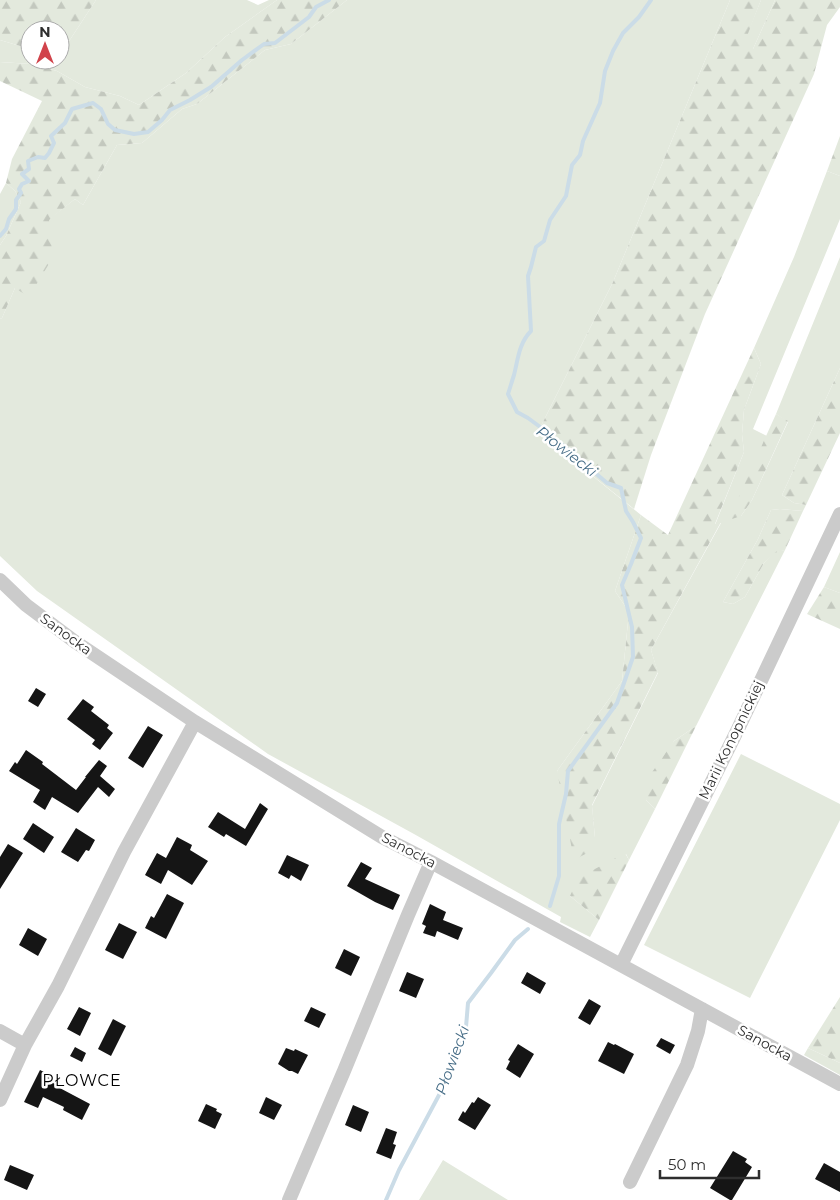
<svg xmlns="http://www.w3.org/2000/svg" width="840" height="1200" viewBox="0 0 840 1200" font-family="Montserrat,sans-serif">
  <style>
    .green { fill: #e3e9dd }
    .forest { fill: url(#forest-firs) }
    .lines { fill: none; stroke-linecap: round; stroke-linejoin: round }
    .stream { stroke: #cbdce7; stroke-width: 4 }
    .building { fill: #151515 }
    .minor { stroke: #cbcbcb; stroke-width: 14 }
    .labels { text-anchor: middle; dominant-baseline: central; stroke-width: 5; stroke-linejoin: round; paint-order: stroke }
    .street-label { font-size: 14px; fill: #2e2e2e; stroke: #fff }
    .water-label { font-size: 15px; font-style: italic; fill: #456c86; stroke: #fff }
    .quarter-label { font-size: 16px; letter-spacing: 1px; fill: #000; stroke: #fff }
  </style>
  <defs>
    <pattern id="forest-firs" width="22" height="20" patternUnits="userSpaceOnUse" patternTransform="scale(1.25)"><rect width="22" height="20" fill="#e3e9dd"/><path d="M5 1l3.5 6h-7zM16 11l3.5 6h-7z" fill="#c3c8be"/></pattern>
  </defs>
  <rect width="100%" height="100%" fill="#fff"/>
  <!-- green -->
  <path class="green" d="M96 0H247L258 5 269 0H277L225 37 186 73 139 105 120 96 85 87 57 71 31 64 0 62V40L30 49V60H60V55Z
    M347 0H730L613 282 538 432 641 515 615 591 629 612 622 681 557 771 595 838 592 806 658 673 651 650 721 523 715 525 744 452 742 434 744 410 761 364 754 348 794 257 827 171 840 176V219L753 429 767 436 732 514 741 516 752 500 788 422 776 414 840 257V368L782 495 794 503 806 505 803 511 780 509 771 510 758 539 723 602 733 604 745 597 764 563 774 552 785 550 696 726 674 741 646 800 655 809 629 860 626 854 570 896 599 920 590 937 560 922 561 917 414 834 268 754 37 591 0 556V319L2 318 15 288 52 257 48 220 75 199 83 205 117 145 142 143 182 109 197 104 265 50 291 44Z
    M761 0H775L753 49H741Z
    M6 183 15 191 21 202 6 236 0 245V194Z
    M840 552V593L824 587Z
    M741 754 840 804V820L750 998 644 945Z
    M808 1048 840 1063V1075L804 1055Z
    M443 1160 508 1200H419Z"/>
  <!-- forest -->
  <path class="forest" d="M0 0H96L60 55V30H30V49L0 40Z
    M277 0H347L291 44 265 50 197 104 182 109 142 143 117 145 83 205 75 199 49 220 53 257 29 297 15 288 2 318 0 319V245L6 236 21 202 15 191 6 183 12 159 42 101 0 81V62L31 64 57 71 85 87 120 96 139 105 186 73 225 37Z
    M730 0H761L742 49H753L775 0H840V7L827 25 814 74 705 314 651 455 634 509 538 432 613 282Z
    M840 136V176L827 171Z
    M754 348 761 364 744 410 742 434 744 452 715 524 721 522 651 650 658 672 592 805 595 838 589 852 574 860 557 771 622 681 629 612 615 591 641 515 668 535Z
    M840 368V433L806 505 794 503 782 495Z
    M776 414 788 421 752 500 741 516 732 519 731 514Z
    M780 509 803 511 785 550 774 553 764 563 745 597 733 604 723 602 758 539 771 510Z
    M824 587 840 593V629L807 614Z
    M696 726 655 809 646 800 648 778 674 741Z
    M625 853 629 860 599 920 570 896 578 878Z
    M840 997V1063L808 1048Z"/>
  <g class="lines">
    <!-- stream -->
    <path class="stream" d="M0 236 6 229 9 219 16 209V200L21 193 19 189 22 184 29 181 22 174 29 169 28 161 38 157 45 158 49 153 54 143 51 136 65 123 72 109 93 103 101 109 108 124 115 130 134 134 148 132 162 120 170 110 190 100 211 87 242 60 264 44 275 43 309 17 316 7 329 0
      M550 906 559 876V824L566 794 568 771 617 703 633 657 632 627 622 585 631 564 641 538 633 522 626 511 621 488 607 483 551 435 528 418 517 412 508 394C510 388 512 381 514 375 518 359 519 343 531 331L528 276 531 267 536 247 544 241 550 220 566 196 572 165 580 155 583 141 600 103 605 71 613 51 623 33 639 17 651 0
      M386 1200 399 1170 446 1082 454 1058 466 1027 468 1003 491 973 515 940 528 929"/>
  </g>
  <!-- building -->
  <path class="building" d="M36 688 46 694 38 707 28 701Z
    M83 699 94 707 91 711 109 725 107 728 113 733 100 750 92 744 95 740 67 719Z
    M148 726 163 735 143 768 128 758Z
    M26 750 43 762 42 764 76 790 86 777H85L99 760 107 766 100 776 115 789 109 797 98 787 78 813 52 797 45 810 33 802 40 790 9 771 15 762 17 764Z
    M260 803 268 809 246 846 226 834 224 837 208 827 218 812 245 829Z
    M33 823 54 837 44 853 23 839Z
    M76 828 95 840 89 851 86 850 78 862 61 852Z
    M177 837 192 845 190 850 208 861 192 885 168 870 161 884 145 875 157 853 166 858Z
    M8 844 23 853 0 889V857Z
    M287 855 309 865 301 881 291 875 289 879 278 873Z
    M361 862 372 868 365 879 400 895 393 910 375 902 347 886Z
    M167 894 184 903 166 939 145 928 151 916 154 918Z
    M430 904 446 912 443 920 463 928 458 940 437 931 435 937 423 933 426 926 422 924Z
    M119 923 137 932 123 959 105 950Z
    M28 928 47 939 38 956 19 945Z
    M344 949 360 957 351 976 335 968Z
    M407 972 424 979 416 998 399 991Z
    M527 972 546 983 540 994 521 983Z
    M589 999 601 1006 590 1025 578 1018Z
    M79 1007 91 1013 80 1036 67 1029Z
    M311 1007 326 1014 319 1028 304 1021Z
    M113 1019 126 1026 111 1056 98 1049Z
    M661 1038 675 1045 670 1054 656 1046Z
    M608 1042 614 1045 615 1044 634 1054 624 1074 598 1061Z
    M518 1044 534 1054 520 1078 506 1069 510 1061 508 1060Z
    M75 1047 86 1053 82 1062 70 1056Z
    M286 1048 294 1051 295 1049 308 1055 298 1074 292 1071H289L278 1064Z
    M40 1070 60 1080 56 1086 90 1104 82 1120 63 1110 64 1107 43 1097 38 1108 24 1102Z
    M266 1097 282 1105 274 1120 259 1113Z
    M478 1097 491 1105 475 1130 458 1120 463 1111 465 1113 472 1102 474 1103Z
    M206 1104 217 1109 216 1111 222 1114 215 1129 198 1121Z
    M353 1105 369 1112 361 1132 345 1125Z
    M386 1128 397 1132 393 1144 396 1145 391 1159 376 1153Z
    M733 1151 747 1159 745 1162 752 1167 732 1200H730L710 1188Z
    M824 1163 840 1172V1192L815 1179Z
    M10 1165 34 1175 27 1190 4 1180Z"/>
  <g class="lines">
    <!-- minor -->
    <path class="minor" d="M0 580 26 605 74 641 195 722 382 837 431 862 840 1084
      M621 965 738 729 840 514
      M0 1031 25 1045 0 1100
      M25 1045 58 986 124 852 195 722
      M630 1182 687 1065 698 1031 702 1009
      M289 1200 344 1071 408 915 431 862"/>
  </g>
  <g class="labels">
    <!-- street labels -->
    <g class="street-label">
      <text transform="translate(66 634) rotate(36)">Sanocka</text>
      <text transform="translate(731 740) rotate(-64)">Marii Konopnickiej</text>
      <text transform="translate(409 850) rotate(28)">Sanocka</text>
      <text transform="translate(765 1043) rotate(29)">Sanocka</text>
    </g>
    <!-- water labels -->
    <g class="water-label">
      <text transform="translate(567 451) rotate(38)">Płowiecki</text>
      <text transform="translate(452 1060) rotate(-70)">Płowiecki</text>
    </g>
    <!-- quarter labels -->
    <g class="quarter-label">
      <text x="82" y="1080">PŁOWCE</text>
    </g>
  </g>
  <!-- north arrow -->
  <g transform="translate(45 45)"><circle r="24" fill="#ffffff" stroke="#ababab"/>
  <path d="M0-4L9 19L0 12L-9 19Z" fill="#d1434b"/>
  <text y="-8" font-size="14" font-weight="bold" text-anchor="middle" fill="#2e2e2e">N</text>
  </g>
  <!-- scale -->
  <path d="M660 1170v8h99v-8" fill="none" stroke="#2e2e2e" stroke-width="2.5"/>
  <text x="668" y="1170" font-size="15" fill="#2e2e2e" stroke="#ffffff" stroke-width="4" paint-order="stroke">50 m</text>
</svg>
